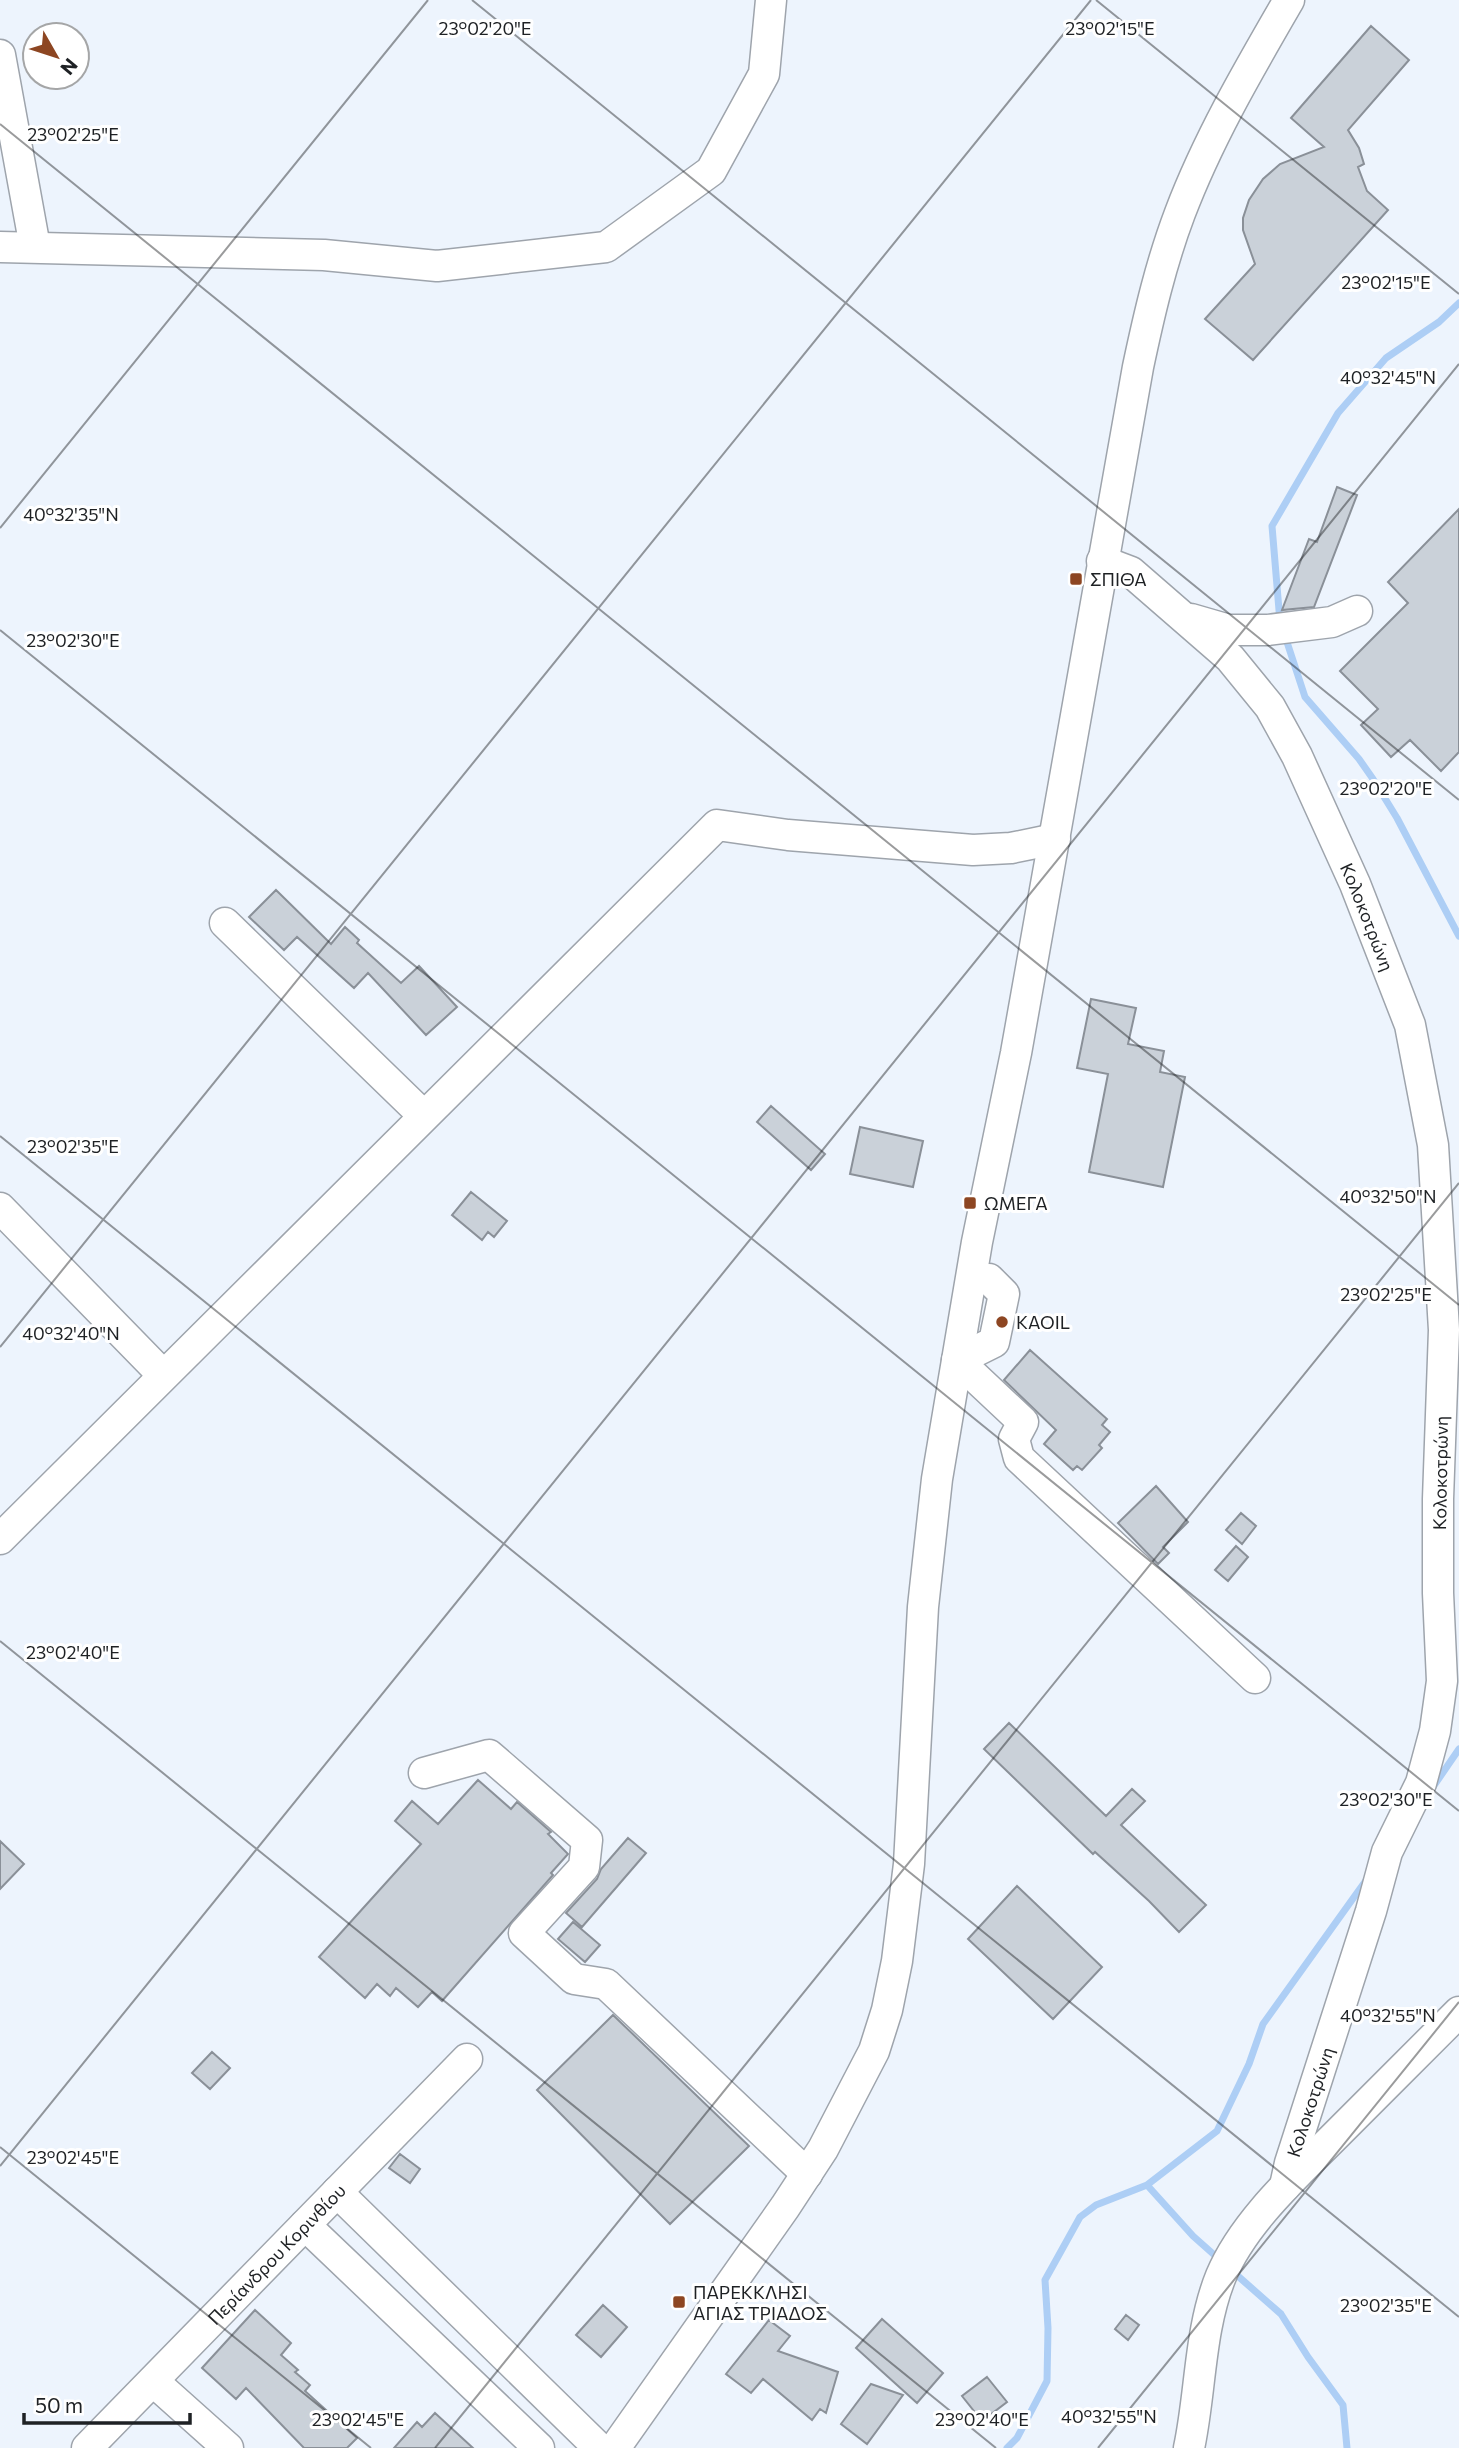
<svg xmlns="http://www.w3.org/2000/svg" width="1459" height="2448" viewBox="0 0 1459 2448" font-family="Commissioner,sans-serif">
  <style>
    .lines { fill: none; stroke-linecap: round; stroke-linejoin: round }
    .stream { stroke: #adcef5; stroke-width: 7 }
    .building { fill: #cad1d9; stroke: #8a9098; stroke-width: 2 }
    .minor-casing { stroke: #9ea4ac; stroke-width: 33 }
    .minor { stroke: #fff; stroke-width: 30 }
    .ticks { fill: none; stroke: #1e2124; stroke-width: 2; stroke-opacity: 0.45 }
    .poi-dot { fill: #8d4622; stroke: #fff; stroke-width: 2.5 }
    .labels { text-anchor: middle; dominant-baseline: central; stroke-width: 6; stroke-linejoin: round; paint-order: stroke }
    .poi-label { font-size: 18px; fill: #1e2124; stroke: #fff; text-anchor: start }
    .street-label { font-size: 18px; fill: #1e2124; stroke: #fff }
    .ticks-label { font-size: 18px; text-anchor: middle; fill: #1e2124; stroke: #fff; stroke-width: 6; stroke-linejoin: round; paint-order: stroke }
  </style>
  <rect width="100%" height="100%" fill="#edf4fd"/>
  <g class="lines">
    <!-- stream -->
    <path class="stream" d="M1280 622 1272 526 1338 413 1386 358 1439 322 1459 303
      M1285 636 1305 697 1359 759 1373 779 1397 818 1459 936
      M1433 1787 1459 1749
      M1147 2185 1193 2236 1220 2260
      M1231 2270 1281 2314 1308 2357 1343 2405 1347 2448
      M1007 2448 1017 2438 1047 2381 1048 2328 1045 2280 1080 2217 1096 2205 1147 2185 1217 2131 1249 2064 1263 2024 1367 1879"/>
  </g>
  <!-- building -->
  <path class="building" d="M1371 26 1409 60 1348 130 1359 148 1364 164 1358 167 1367 191 1388 210 1253 360 1205 319 1255 264 1243 230V218L1249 200 1263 179 1280 164 1324 147 1291 118Z
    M1337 487 1357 495 1314 607 1282 610 1309 539 1317 542Z
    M1459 509V752L1441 771 1410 740 1391 757 1361 725 1378 709 1340 671 1408 603 1388 582Z
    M276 890 331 944 345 927 359 940 357 943 401 983 419 966 457 1007 426 1035 368 973 354 988 297 937 284 950 249 917Z
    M1091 999 1136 1008 1128 1044 1164 1051 1160 1072 1185 1077 1163 1187 1089 1172 1108 1074 1077 1068Z
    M771 1106 825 1154 811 1170 757 1122Z
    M860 1127 923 1141 913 1187 850 1174Z
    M471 1192 507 1221 494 1237 488 1232 482 1240 452 1215Z
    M1030 1350 1107 1419 1102 1425 1110 1432 1099 1445 1102 1448 1082 1470 1077 1466 1073 1470 1044 1444 1056 1430 1004 1380Z
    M1156 1486 1188 1522 1163 1547 1169 1553 1158 1564 1118 1523Z
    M1241 1513 1256 1526 1242 1544 1226 1530Z
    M1236 1546 1248 1557 1228 1581 1215 1570Z
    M1009 1723 1106 1816 1132 1789 1145 1801 1121 1825 1206 1905 1179 1932 1149 1901 1095 1852 1093 1854 984 1749Z
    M478 1780 511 1809 517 1802 551 1832 548 1834 568 1854 551 1873 553 1875 442 2001 432 1992 418 2007 396 1988 390 1996 377 1984 365 1998 319 1957 421 1844 395 1821 412 1801 438 1824Z
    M628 1838 646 1853 582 1927 566 1913 597 1879 601 1869Z
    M0 1841 24 1864 0 1889Z
    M1017 1886 1102 1967 1053 2019 968 1939Z
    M573 1922 600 1945 585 1962 558 1939Z
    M613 2015 749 2146 670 2224 537 2090Z
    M212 2052 230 2068 210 2089 192 2073Z
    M400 2154 420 2169 410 2183 389 2168Z
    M603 2305 627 2327 601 2357 576 2335Z
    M255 2310 291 2343 281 2355 298 2370 295 2372 310 2385 305 2391 357 2438 347 2448H304L246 2388 236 2399 202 2368Z
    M1126 2315 1139 2325 1128 2340 1115 2329Z
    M882 2319 943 2373 917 2403 856 2348Z
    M769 2320 790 2336 778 2351 838 2372 826 2413 820 2409 812 2420 763 2379 751 2393 726 2374Z
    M987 2377 1007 2402 982 2421 962 2396Z
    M871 2384 903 2395 867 2444 841 2424Z
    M435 2413 473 2448H394L417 2422 422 2427Z"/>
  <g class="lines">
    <defs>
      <g id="minor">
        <path d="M0 55 35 247"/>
        <path d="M0 247 324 255 437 266 606 247 711 171 764 74 771 0"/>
        <path id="s1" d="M1102 561 1131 572 1230 658 1270 707 1297 756 1355 884 1410 1025 1433 1145 1444 1330 1438 1499V1593L1442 1681 1435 1731 1421 1783 1387 1852 1371 1911 1290 2163 1285 2186"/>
        <path d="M1191 619 1229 630H1268L1332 622 1357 611"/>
        <path d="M225 923 424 1116"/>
        <path d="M0 1208 163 1375"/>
        <path d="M976 1351 994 1342 1004 1294 989 1279"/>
        <path d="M957 1360 1023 1422 1014 1439 1019 1458 1255 1678"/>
        <path d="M0 1539 717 825 788 835 973 850 1011 848 1055 839"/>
        <path d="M424 1773 489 1755 587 1840 584 1867 524 1933 574 1979 606 1984 807 2174"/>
        <path d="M337 2192 599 2448"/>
        <path d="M305 2225 539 2448"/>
        <path d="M153 2381 228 2448"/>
        <path id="s2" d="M87 2448 467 2059"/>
        <path d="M615 2448 785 2207 823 2149 874 2051 887 2010 897 1961 909 1864 923 1607 937 1479 977 1242 1016 1053 1138 367C1149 315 1161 263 1180 213 1208 139 1249 69 1289 0"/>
        <path d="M1189 2448C1201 2392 1199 2330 1221 2276 1243 2223 1295 2176 1335 2136 1376 2095 1418 2053 1459 2012"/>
      </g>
    </defs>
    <!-- minor casing -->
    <use href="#minor" class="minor-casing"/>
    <!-- minor -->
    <use href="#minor" class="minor"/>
  </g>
  <!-- ticks -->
  <path class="ticks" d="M472 0 1459 800M1096 0 1459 294M0 124 1459 1305M0 528 428 0M0 630 1459 1811M0 1136 1459 2317M0 1347 1091 0M0 1641 996 2448M0 2147 371 2448M0 2166 1459 364M435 2448 1459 1183M1098 2448 1459 2002"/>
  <!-- markers -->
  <g class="poi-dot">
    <rect x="1069" y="572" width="14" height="14" rx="3.5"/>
    <rect x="963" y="1196" width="14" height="14" rx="3.5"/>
    <circle cx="1002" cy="1322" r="7"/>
    <rect x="672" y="2295" width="14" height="14" rx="3.5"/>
  </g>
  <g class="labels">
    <!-- poi labels -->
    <g class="poi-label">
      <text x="1090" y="579">ΣΠΙΘΑ</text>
      <text x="984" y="1203">ΩΜΕΓΑ</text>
      <text x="1016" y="1322">KAOIL</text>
      <text x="693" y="2292">ΠΑΡΕΚΚΛΗΣΙ<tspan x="693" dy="21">ΑΓΙΑΣ ΤΡΙΑΔΟΣ</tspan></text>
    </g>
    <!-- street labels -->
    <g class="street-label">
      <text stroke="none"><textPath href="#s1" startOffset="457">Κολοκοτρώνη</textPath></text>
      <text transform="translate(1440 1473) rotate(-89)">Κολοκοτρώνη</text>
      <text transform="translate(1310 2102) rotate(-72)">Κολοκοτρώνη</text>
      <text stroke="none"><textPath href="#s2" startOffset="271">Περίανδρου Κορινθίου</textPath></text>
    </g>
  </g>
  <g class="ticks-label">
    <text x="485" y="35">23°02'20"E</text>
    <text x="1110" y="35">23°02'15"E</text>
    <text x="73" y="141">23°02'25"E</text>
    <text x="1386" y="289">23°02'15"E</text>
    <text x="1388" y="384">40°32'45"N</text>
    <text x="71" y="521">40°32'35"N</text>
    <text x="73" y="647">23°02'30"E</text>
    <text x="1386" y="795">23°02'20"E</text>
    <text x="73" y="1153">23°02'35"E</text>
    <text x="1388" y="1203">40°32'50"N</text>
    <text x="1386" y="1301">23°02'25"E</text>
    <text x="71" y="1340">40°32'40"N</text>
    <text x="73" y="1659">23°02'40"E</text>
    <text x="1386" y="1806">23°02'30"E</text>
    <text x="1388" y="2022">40°32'55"N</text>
    <text x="73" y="2164">23°02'45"E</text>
    <text x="1386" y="2312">23°02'35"E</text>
    <text x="1109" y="2423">40°32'55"N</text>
    <text x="358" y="2426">23°02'45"E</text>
    <text x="982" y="2426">23°02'40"E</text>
  </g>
  <!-- north arrow -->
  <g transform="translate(56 56) rotate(129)"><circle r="33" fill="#ffffff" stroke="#a5a6a7" stroke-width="2"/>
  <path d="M0-5L12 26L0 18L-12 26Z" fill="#8d4622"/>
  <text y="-10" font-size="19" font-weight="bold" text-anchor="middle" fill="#1e2124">N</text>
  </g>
  <!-- scale -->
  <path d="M24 2413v10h166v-10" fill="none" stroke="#1e2124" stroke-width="3.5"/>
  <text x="35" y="2413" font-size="21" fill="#1e2124" stroke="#ffffff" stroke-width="5" paint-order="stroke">50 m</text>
</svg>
